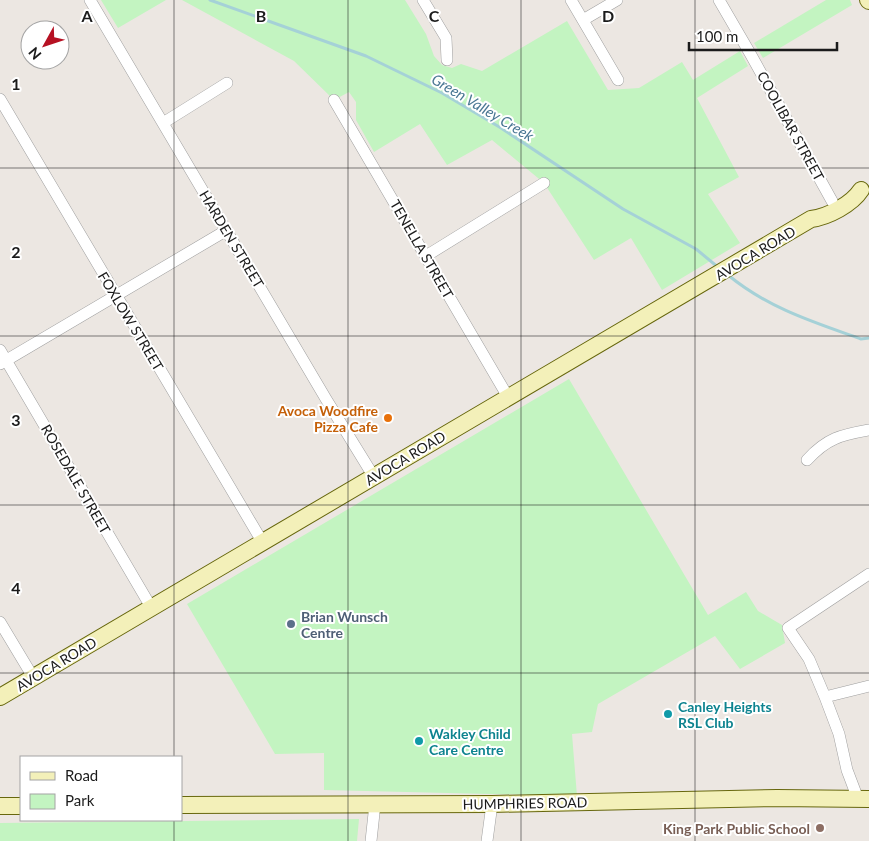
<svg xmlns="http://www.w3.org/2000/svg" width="869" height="841" viewBox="0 0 869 841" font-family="Lato,sans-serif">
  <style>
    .park { fill: #c3f4c1 }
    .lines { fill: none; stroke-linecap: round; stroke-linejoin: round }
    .stream { stroke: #a5d1d7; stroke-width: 3 }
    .street-casing { stroke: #9f9f9f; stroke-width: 12 }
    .secondary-casing { stroke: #67670d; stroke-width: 18 }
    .street { stroke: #fff; stroke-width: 11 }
    .secondary { stroke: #f3f0b9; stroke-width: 16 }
    .grid { fill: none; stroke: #1b1b1b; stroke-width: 1; stroke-opacity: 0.55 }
    .food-dot { fill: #e8710a; stroke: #fff; stroke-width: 2 }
    .service-dot { fill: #5c6f8a; stroke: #fff; stroke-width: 2 }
    .culture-dot { fill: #0f9aa8; stroke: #fff; stroke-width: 2 }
    .education-dot { fill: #8d6e63; stroke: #fff; stroke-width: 2 }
    .labels { text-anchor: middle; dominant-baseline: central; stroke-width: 4; stroke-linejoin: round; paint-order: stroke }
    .street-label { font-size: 14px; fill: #1b1b1b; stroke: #fff }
    .food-label { font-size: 14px; font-weight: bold; fill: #c56008; stroke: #fff; text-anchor: end }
    .service-label { font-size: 14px; font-weight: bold; fill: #4e5e75; stroke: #fff; text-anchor: start }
    .culture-label { font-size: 14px; font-weight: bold; fill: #0d838f; stroke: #fff; text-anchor: start }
    .education-label { font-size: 14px; font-weight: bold; fill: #785e54; stroke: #fff; text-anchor: end }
    .water-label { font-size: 15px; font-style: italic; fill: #4b7894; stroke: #fff }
    .grid-label { font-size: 16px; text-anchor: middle; font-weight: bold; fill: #1b1b1b; stroke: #fff; stroke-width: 4; stroke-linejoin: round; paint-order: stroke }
  </style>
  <rect width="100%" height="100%" fill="#ece7e2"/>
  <!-- park -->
  <path class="park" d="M101 0H166L118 28Z
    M182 0H405L426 34 434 56 442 65 452 68 461 64 482 71 567 21 608 90 639 88 682 62 693 80 740 51 748 66 697 98 739 177 708 194 740 243 662 290 631 238 594 260 544 183 492 140 447 165 420 124 374 152 356 120V102L349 92 334 100 294 61Z
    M826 0H850L852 5 763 58 754 43Z
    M569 379 708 615 746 592 758 611 782 625 785 643 740 669 715 636 598 704 592 732 572 734 577 796 324 790V753L275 754 187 604Z
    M359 819 357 841H0V823Z"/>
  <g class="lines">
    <!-- stream -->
    <path class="stream" d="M210 0 366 56 442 93 501 128 623 209 696 249 719 268
      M728 275C768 308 813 322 861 339L869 338"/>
    <defs>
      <path id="street" d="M90 0 326 399 374 477
        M423 0 446 38 447 60
        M571 0 618 80
        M719 0 751 55 832 201
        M583 20 617 0
        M0 99 263 543
        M334 100 508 397
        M163 123 227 83
        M426 256 544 183
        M0 350 151 607
        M0 364 227 230
        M807 460C827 438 841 435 869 430
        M0 622 33 677
        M825 697 869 686
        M858 799 847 770 839 734 825 697 809 659 788 628 869 574
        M371 841 375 804
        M487 841 492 804"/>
      <path id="secondary" d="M868 0 869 1
        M0 697 811 219C828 217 852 204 861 190
        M181 805 492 804 777 798 869 799
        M0 806H21"/>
    </defs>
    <!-- street casing -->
    <use href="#street" class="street-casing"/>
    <!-- secondary casing -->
    <use href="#secondary" class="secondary-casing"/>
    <!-- street -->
    <use href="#street" class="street"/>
    <!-- secondary -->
    <use href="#secondary" class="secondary"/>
  </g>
  <!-- grid -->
  <path class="grid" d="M174 0V757M348 0V841M521 0V841M695 0V841M0 168H869M0 336H869M0 505H869M0 673H869M174 820V841"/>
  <!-- markers -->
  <circle class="food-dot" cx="388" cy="418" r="5"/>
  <circle class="service-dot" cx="291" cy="624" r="5"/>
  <g class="culture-dot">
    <circle cx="668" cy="714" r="5"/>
    <circle cx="419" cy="741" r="5"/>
  </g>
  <circle class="education-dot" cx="820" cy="828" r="5"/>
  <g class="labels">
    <!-- street labels -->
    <g class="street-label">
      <text transform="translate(791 126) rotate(61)">COOLIBAR STREET</text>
      <text transform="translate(232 239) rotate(59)">HARDEN STREET</text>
      <text transform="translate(422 249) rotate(60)">TENELLA STREET</text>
      <text transform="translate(755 253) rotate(-31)">AVOCA ROAD</text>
      <text transform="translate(131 321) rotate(59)">FOXLOW STREET</text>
      <text transform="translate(405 458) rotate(-31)">AVOCA ROAD</text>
      <text transform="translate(76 479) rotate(60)">ROSEDALE STREET</text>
      <text transform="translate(56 664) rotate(-31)">AVOCA ROAD</text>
      <text transform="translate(525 803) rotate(-1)">HUMPHRIES ROAD</text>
    </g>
    <!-- food labels -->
    <g class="food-label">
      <text x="378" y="410">Avoca Woodfire<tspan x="378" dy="16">Pizza Cafe</tspan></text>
    </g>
    <!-- service labels -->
    <g class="service-label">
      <text x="301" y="616">Brian Wunsch<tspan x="301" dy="16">Centre</tspan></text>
    </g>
    <!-- culture labels -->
    <g class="culture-label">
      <text x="678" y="706">Canley Heights<tspan x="678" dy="16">RSL Club</tspan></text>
      <text x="429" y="733">Wakley Child<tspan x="429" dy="16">Care Centre</tspan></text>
    </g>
    <!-- education labels -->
    <g class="education-label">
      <text x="810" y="828">King Park Public School</text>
    </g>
    <!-- water labels -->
    <g class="water-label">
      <text transform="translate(483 107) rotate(31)">Green Valley Creek</text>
    </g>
  </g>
  <g class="grid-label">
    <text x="87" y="22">A</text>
    <text x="261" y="22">B</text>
    <text x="434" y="22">C</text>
    <text x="608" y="22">D</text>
    <text x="16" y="90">1</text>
    <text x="16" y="258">2</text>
    <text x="16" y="426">3</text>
    <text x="16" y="594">4</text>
  </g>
  <!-- legend -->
  <rect x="20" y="756" width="162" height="65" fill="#ffffff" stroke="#a4a4a4"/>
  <rect x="30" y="772" width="25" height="8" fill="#f3f0b9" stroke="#a4a4a4"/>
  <text x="65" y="781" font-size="15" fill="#1b1b1b">Road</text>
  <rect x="30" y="794" width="25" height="15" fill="#c3f4c1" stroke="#a4a4a4"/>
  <text x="65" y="806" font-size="15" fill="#1b1b1b">Park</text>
  <!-- north arrow -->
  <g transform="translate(45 45) rotate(230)"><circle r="24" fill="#ffffff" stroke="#a4a4a4"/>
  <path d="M0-4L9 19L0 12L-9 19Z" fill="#b61123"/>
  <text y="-8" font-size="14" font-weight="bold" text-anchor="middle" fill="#1b1b1b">N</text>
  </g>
  <!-- scale -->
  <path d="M689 42v8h148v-8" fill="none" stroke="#1b1b1b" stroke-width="2.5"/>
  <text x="696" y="42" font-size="15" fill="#1b1b1b" stroke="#ffffff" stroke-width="4" paint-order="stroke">100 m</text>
</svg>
